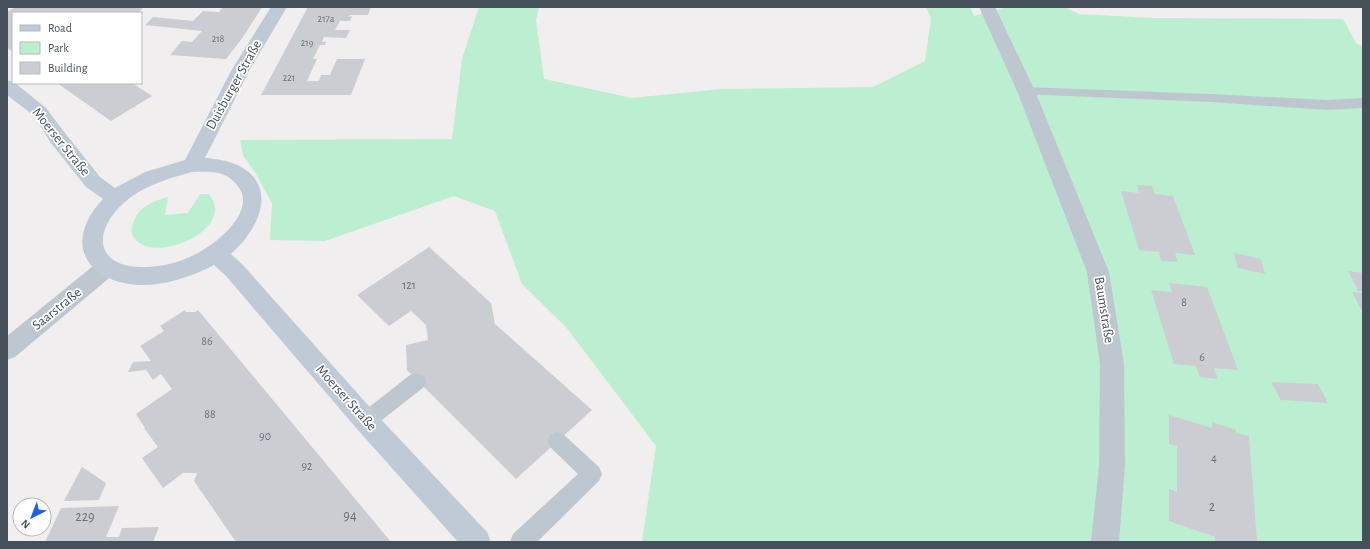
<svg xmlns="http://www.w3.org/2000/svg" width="1370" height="549" viewBox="0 0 1370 549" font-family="'Alegreya Sans',sans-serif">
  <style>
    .green { fill: #bceed2 }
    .building { fill: #cbcdd3 }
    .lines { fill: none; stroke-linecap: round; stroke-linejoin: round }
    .lane { fill: #bec7d0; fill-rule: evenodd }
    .street { fill: #bec7d0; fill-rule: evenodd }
    .secondary { fill: #c0cad7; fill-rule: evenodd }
    .labels { text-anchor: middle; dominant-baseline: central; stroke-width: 3.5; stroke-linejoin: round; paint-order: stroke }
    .far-number-label { font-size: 10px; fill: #676f79 }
    .number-label { font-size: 12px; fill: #676f79 }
    .street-label { font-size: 14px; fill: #46505b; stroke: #fff }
    .near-number-label { font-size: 14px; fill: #676f79 }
  </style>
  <rect width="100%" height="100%" fill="#f0eeee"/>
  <!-- green -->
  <path class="green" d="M479 7H539L536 20 544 79 632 98 721 89 873 87 925 61 931 18 926 7H970L974 16 1007 7H1064L1079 14 1154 18 1343 19 1356 43 1363 47V542H642L656 446 566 327 522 284 495 211 454 196 325 241 270 240 272 203 256 174 243 155 240 140 452 139 462 59Z
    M200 194H208C239 225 160 265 136 240 130 234 131 228 134 221 140 206 154 201 168 197L165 215 188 213Z"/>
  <!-- building -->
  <path class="building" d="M15 7H144L138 13H13V52L7 48V12Z
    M223 7H262L243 37 226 59 170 55 182 41 192 42 202 31 145 25 153 17 193 21 203 11 219 12Z
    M308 7H371L368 15H350L349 17 352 16 350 21H340L335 30H350L346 38 324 37 322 42H326L325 45H320L313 59H317L307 81H319L321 75H330L337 59H365L351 95H261Z
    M57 83H132L152 96 111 121Z
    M1137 185 1152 186 1155 194 1173 196 1195 255 1175 253 1178 262 1161 261 1159 252 1139 250 1121 191 1139 193Z
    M429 247 491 303 495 324 592 410 516 479 406 369 407 368 406 345 428 340 426 325 411 311 389 326 357 295Z
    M1234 253 1261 259 1265 274 1238 268Z
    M1348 271 1363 273V291H1358Z
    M1169 283 1207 287 1238 370 1214 368 1218 379 1200 377 1196 366 1174 364 1151 290 1172 292Z
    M1352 292 1363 293V309H1361Z
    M185 310 186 312H195L198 310 391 542H236L194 481 197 473H183L163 488 142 458 158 447 144 428H145L136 414 172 389 161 374 153 380 146 370 128 372 133 362 151 361 140 346 164 331 160 326Z
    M1271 382 1318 384 1328 403 1281 400Z
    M1169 415 1212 428V422L1236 430V433L1249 436 1257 542H1215V537L1169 521V489L1177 492V446L1169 444Z
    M82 467 106 483 99 500 64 501Z
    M119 506 106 537H119L122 528 159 527 153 542H45L61 508Z"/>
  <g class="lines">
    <!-- lane -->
    <path class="lane" d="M1026 87 1211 94 1327 100 1363 98V108L1327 110 1211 102 1021 94 1019 91 1021 88Z
      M417 373 424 375 426 381 424 387 373 427 366 430 359 427 356 421 359 415 410 375Z
      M557 432 564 435 599 467 602 474 599 481 537 542H510L513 534 578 474 550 447 547 441 550 435Z"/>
    <!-- street -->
    <path class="street" d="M979 7H995L1035 91 1109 272 1124 364 1125 466 1119 542H1091L1099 466 1100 364 1087 272 1017 91Z
      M106 259 114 262 117 268 114 274 15 357 7 360V336L98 262Z"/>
    <!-- secondary -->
    <path class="secondary" d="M271 7H287L249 71 205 158C274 162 276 213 231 254L242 264 375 413 487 532 491 542H458L357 429 226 276 214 265C191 277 164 286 138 285 83 281 64 240 103 199L86 187 51 143 34 116 7 95V80L15 83 46 108 65 133 100 177 115 188 145 172 185 160 231 71ZM192 172C202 172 213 171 222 174 228 176 233 180 237 185 256 206 226 235 209 246 191 259 169 266 147 267 89 269 93 225 131 197 149 184 171 178 192 172Z"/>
  </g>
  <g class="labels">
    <!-- far-number labels -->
    <g class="far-number-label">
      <text x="326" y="19">217a</text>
      <text x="218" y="39">218</text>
      <text x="307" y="43">219</text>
      <text x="289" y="78">221</text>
    </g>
    <!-- number labels -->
    <g class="number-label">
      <text x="409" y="285">121</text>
      <text x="1184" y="302">8</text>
      <text x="207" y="341">86</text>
      <text x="1202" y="357">6</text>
      <text x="210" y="414">88</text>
      <text x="265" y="436">90</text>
      <text x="1214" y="458">4</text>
      <text x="307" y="466">92</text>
    </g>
    <!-- street labels -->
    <g class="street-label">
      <text transform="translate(234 85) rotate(-61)">Duisburger Straße</text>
      <text transform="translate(61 142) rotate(51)">Moerser Straße</text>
      <text transform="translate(57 309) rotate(-39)">Saarstraße</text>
      <text transform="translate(1104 310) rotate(81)">Baumstraße</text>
      <text transform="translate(346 398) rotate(48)">Moerser Straße</text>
    </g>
    <!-- near-number labels -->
    <g class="near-number-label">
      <text x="1212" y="507">2</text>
      <text x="350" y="516">94</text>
      <text x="85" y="517">229</text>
    </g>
  </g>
  <!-- border -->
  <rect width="1370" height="549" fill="none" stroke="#46505b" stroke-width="16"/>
  <!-- legend -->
  <rect x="12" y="12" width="130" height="72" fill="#ffffff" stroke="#b5b9bd"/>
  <rect x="20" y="25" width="20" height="6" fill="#c0cad7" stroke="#b5b9bd"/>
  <text x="48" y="32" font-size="12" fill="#46505b">Road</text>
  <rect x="20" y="42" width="20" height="12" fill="#bceed2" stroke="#b5b9bd"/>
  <text x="48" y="52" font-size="12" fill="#46505b">Park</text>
  <rect x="20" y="62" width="20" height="12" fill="#cbcdd3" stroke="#b5b9bd"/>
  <text x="48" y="72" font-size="12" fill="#46505b">Building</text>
  <!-- north arrow -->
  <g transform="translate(32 517) rotate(222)"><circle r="19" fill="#ffffff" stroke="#b5b9bd"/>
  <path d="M0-3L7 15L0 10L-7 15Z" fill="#1a65de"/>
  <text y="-6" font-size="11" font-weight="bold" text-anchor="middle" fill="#46505b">N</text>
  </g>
</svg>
